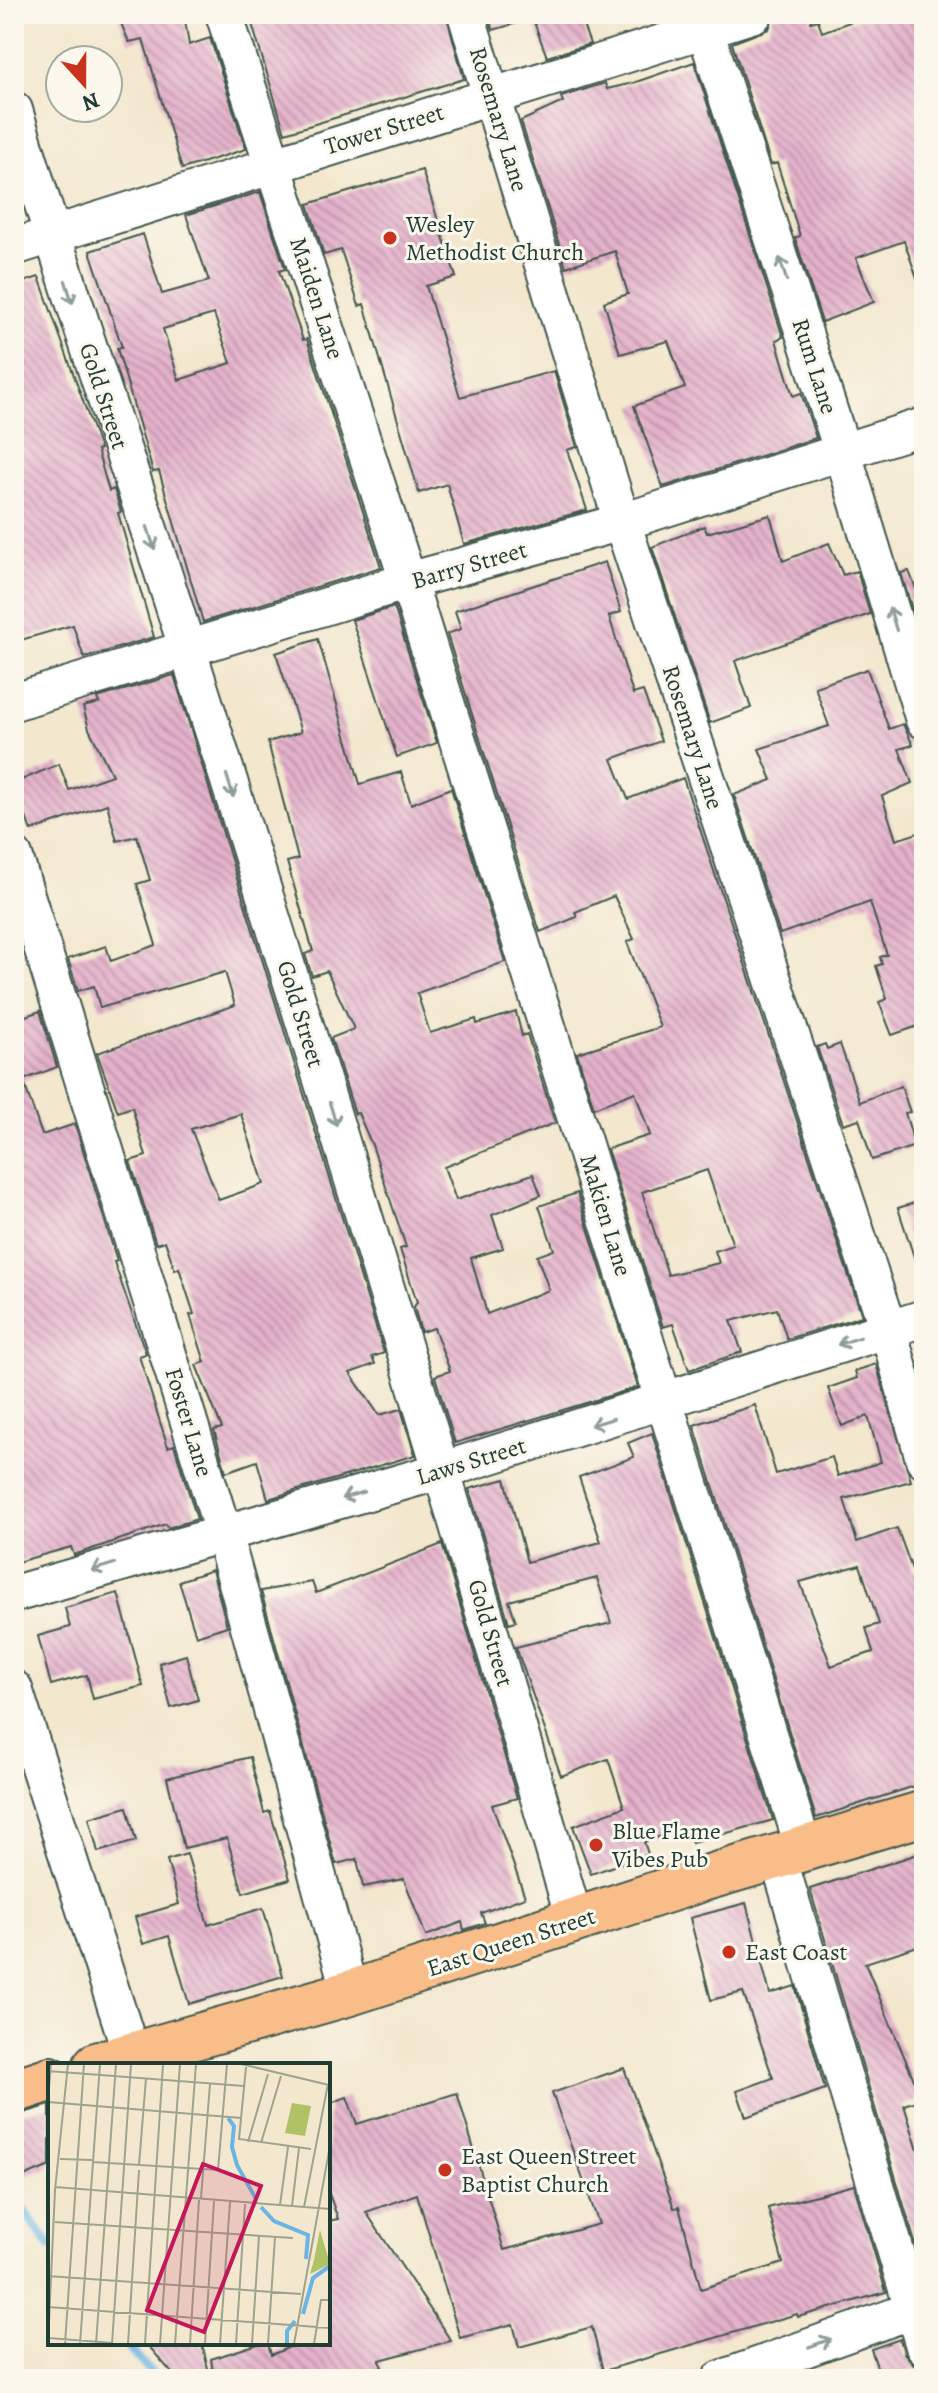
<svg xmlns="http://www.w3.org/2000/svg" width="938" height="2393" viewBox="0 0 938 2393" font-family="Alegreya,serif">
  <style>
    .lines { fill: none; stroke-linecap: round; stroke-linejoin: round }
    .stream { stroke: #6bb5e4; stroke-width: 9 }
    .building { fill: url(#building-back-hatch); fill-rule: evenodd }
    .minor-casing { stroke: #3f564b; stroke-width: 40 }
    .major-casing { stroke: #3f564b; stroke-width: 48 }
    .minor { stroke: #fff; stroke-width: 36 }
    .major { stroke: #f8bd89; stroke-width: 44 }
    .oneway { stroke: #8f9e9a }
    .poi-dot { fill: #c8321e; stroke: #fbf7ec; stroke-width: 3 }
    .labels { text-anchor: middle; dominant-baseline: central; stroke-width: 6; stroke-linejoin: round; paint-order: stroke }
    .street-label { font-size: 24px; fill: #1f3d34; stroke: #fbf7ec }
    .poi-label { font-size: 24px; fill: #1f3d34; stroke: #fbf7ec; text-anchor: start }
    .inset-river { fill: none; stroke: #6bb5e4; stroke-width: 4 }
    .inset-road { fill: none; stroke: #9ea390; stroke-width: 2 }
    .view { fill: #c2185b; fill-opacity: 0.15; stroke: #c2185b; stroke-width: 4 }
    .inset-edge { fill: none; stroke: #1f3d34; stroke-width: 4 }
  </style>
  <defs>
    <pattern id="building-back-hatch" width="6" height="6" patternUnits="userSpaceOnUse" patternTransform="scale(2)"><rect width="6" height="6" fill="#e4b1cb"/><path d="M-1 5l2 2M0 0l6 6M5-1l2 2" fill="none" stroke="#b891a6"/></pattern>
  </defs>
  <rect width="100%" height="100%" fill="#fbf7ec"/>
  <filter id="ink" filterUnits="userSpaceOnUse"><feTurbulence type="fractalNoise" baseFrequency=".0125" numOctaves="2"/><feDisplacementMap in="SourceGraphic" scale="16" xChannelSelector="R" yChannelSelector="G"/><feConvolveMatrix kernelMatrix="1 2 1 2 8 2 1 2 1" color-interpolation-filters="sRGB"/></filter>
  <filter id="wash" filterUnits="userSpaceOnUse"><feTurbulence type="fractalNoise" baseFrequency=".006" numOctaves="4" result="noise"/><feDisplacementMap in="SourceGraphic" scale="32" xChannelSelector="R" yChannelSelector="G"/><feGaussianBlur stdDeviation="1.8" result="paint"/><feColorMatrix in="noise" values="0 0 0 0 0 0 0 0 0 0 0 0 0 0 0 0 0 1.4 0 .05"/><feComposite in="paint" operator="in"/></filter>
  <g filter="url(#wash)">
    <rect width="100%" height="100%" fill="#f3e7ce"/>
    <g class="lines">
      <!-- stream -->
      <path class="stream" d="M14 2197 50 2246
        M124 2343 157 2379"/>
    </g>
    <g id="blocks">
      <!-- building -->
      <path class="building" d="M117 14H184L189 45 210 38 246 149 182 169 143 39 129 42Z
        M249 14H446L464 79 285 133Z
        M488 14H523L524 21 493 30Z
        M531 14H579L590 44 547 57Z
        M774 14H810L811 22 818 20 822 32 872 14H920L924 26V288L921 289 904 241 856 258 874 302 822 322 795 238 800 236 777 163 771 165 732 43 769 29Z
        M694 62 783 337 776 340 793 396 801 393 816 438 663 487 634 406 685 388 668 341 620 354 604 302 628 294 615 251 566 267 521 121 563 102 561 97 605 83 607 89 633 83Z
        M422 170 456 277 426 286 460 397 554 371 577 447 567 450 587 510 464 544 447 484 419 493 364 304 359 306 341 250 324 255 308 204Z
        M260 192 285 269 279 271 303 340 307 339 381 567 203 622 159 471 153 472 117 348 122 347 90 251 143 234 162 294 209 281 186 215ZM214 314 231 363 179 380 163 329Z
        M39 277 100 449 97 450 109 491 114 489 121 512 118 513 154 637 84 658 73 625 14 642V285Z
        M770 515 783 561 829 543 843 575 857 571 870 614 735 661 751 708 710 723 652 547 704 526 707 533Z
        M605 562 621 612 609 616 633 694 643 691 661 741 612 759 628 799 683 778 862 1316 787 1339 777 1309 731 1321 742 1352 689 1370 673 1324 663 1327 607 1149 650 1135 635 1092 594 1108 577 1053 660 1027 627 942 634 939 614 896 575 912 577 917 540 932 447 634 461 629 455 611ZM707 1170 733 1245 715 1251 719 1263 668 1275 642 1192Z
        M909 571 924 609V648L901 573Z
        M394 607 437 743 397 757 352 620Z
        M318 639 360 784 401 772 411 804 451 788 505 962 417 993 430 1033 476 1019 477 1024 516 1012 522 1036 527 1034 555 1123 444 1167 456 1200 533 1174 541 1195 492 1215 503 1248 471 1258 487 1314 549 1290 537 1256 554 1250 539 1206 577 1193 638 1387 455 1443 435 1376 450 1371 434 1328 421 1332 414 1307 417 1302 400 1249 406 1247 372 1145 358 1113 355 1114 331 1038 354 1029 327 971 312 976 305 954 313 951 287 862 298 859 268 742 301 732 276 653Z
        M867 669 889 729 903 724 913 745 899 749 912 783 882 796 896 840 924 831V1024L892 1035 879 1002 887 999 876 966 882 964 880 957 887 955 870 902 780 934 734 795 772 780 759 749 829 726 815 687Z
        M174 675 384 1353 372 1357 375 1364 350 1373 379 1415 401 1409 415 1455 268 1499 257 1461 226 1472 214 1430 222 1428 196 1365 205 1362 190 1315 194 1314 179 1268 175 1270 165 1241 156 1244 130 1161 146 1156 132 1107 118 1112 97 1053 235 1005 225 972 100 1008 94 986 78 991 68 959 106 946 111 961 156 945 137 884 150 880 137 836 117 841 107 804 31 831 14 783 59 764 69 790 112 775 89 729 83 707 99 703 97 698ZM241 1114 264 1184 219 1200 191 1129Z
        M40 1011 57 1067 23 1080 42 1135 75 1124 117 1261 114 1262 146 1354 139 1356 168 1447 174 1445 197 1519 168 1528 166 1524 74 1555 71 1547 14 1563V1020Z
        M825 1044 827 1049 840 1044 860 1102 901 1086 910 1112 905 1113 915 1146 872 1160 859 1119 843 1124 817 1047Z
        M924 1200V1272H919L898 1208Z
        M876 1364 911 1481 844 1499 857 1542 897 1528 913 1572 924 1568V1783L816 1818 694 1425 755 1405 776 1474 832 1457 838 1476 881 1462 868 1416 842 1426 828 1388 857 1378 855 1371ZM860 1565 879 1624 866 1628 873 1652 831 1666 800 1582Z
        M652 1433 773 1820 692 1843 686 1828 644 1842 648 1854 591 1874 573 1826 624 1807 608 1759 561 1776 516 1647 611 1623 597 1578 509 1601 516 1621 509 1623 469 1489 505 1479 527 1562 601 1542 579 1477 634 1457 628 1443Z
        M442 1544 517 1798 492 1805 525 1897 481 1913 485 1923 464 1930 462 1922 426 1936 404 1879 363 1887 357 1859 336 1864 261 1591 312 1582 316 1593Z
        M212 1570 227 1626 196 1636 179 1581Z
        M118 1593 143 1686 93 1699 87 1675 51 1685 38 1636 70 1627 65 1608Z
        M186 1655 198 1700 171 1708 159 1663Z
        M250 1757 264 1813 270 1811 290 1879 243 1893 227 1838 184 1848 167 1778Z
        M127 1807 136 1841 98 1852 89 1818Z
        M924 1852V1944L865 1963 922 2099 904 2105 924 2170V2273L810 1889Z
        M187 1854 208 1925 263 1908 283 1976 189 2004 169 1936 143 1944 135 1917 179 1904 167 1860Z
        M746 1903 770 1994 795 1986 825 2089 746 2117 737 2091 773 2078 743 1992 711 2000 690 1918Z
        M624 2068 674 2208 679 2207 701 2289 783 2263 768 2208 854 2185 886 2292 798 2317 797 2314 603 2371 592 2327 519 2347 513 2324 460 2338 417 2194 366 2212 451 2341 380 2360 383 2372 350 2379H214L211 2359 261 2343H268L271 2355 299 2343H328V2221L338 2219 328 2191V2104L347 2097 357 2124 457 2093 504 2250 599 2224 552 2093Z
        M50 2105V2166L14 2181V2116Z
        M900 2339 904 2353 918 2369 881 2379 871 2349Z
        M146 2343H202L209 2373 177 2379Z"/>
    </g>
  </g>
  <g filter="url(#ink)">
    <use href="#blocks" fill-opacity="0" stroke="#3f564b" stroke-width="2"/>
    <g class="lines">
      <defs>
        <path id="minor" d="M224 14 408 581 804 1849
          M466 14 622 522 888 1329 924 1459
          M700 14 842 450 924 720
          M14 110C68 293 132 472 189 654 322 1076 452 1497 575 1922
          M14 247 754 14
          M14 702 408 581 622 522 924 426
          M14 856 223 1532 350 1993
          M14 1594 444 1470 924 1318
          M14 1689 131 2053
          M778 1857 924 2346
          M721 2379 924 2306"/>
        <path id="major" d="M96 2065 350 1993 699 1880 924 1813
          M14 2091 50 2079"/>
      </defs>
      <!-- minor casing -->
      <use href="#minor" class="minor-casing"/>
      <!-- major casing -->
      <use href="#major" class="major-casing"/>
      <!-- minor -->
      <use href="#minor" class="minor"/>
      <!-- major -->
      <use href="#major" class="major"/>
    </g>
    <!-- one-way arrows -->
    <defs><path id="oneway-shaft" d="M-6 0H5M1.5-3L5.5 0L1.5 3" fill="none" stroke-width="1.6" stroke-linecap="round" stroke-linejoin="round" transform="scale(2)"/></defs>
    <g class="oneway">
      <use href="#oneway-shaft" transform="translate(783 269) rotate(-108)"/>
      <use href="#oneway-shaft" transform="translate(69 292) rotate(72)"/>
      <use href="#oneway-shaft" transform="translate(151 538) rotate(72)"/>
      <use href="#oneway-shaft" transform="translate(893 619) rotate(-107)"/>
      <use href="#oneway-shaft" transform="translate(230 786) rotate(73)"/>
      <use href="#oneway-shaft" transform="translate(333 1114) rotate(73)"/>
      <use href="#oneway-shaft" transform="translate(849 1341) rotate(162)"/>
      <use href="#oneway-shaft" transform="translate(602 1422) rotate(163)"/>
      <use href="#oneway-shaft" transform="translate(353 1495) rotate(164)"/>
      <use href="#oneway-shaft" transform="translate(103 1567) rotate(163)"/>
      <use href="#oneway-shaft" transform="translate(820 2343) rotate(-20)"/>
    </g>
  </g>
  <!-- markers -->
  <g class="poi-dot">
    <circle cx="390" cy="238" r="8"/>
    <circle cx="596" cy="1845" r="8"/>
    <circle cx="729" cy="1952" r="8"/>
    <circle cx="445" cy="2170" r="8"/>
  </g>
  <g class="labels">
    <!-- street labels -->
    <g class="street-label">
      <text transform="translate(499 119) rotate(73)">Rosemary Lane</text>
      <text transform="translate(384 129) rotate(-17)">Tower Street</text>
      <text transform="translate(317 298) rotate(72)">Maiden Lane</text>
      <text transform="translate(815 366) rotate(72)">Rum Lane</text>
      <text transform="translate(104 396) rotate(72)">Gold Street</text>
      <text transform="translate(469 565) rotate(-16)">Barry Street</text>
      <text transform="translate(693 737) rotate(72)">Rosemary Lane</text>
      <text transform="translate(301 1014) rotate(73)">Gold Street</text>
      <text transform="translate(606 1215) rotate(73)">Makien Lane</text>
      <text transform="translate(189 1422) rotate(73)">Foster Lane</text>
      <text transform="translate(471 1461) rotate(-17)">Laws Street</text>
      <text transform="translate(491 1633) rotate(74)">Gold Street</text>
      <text transform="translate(511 1942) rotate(-18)">East Queen Street</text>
    </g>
    <!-- poi labels -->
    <g class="poi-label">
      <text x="406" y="224">Wesley<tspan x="406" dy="28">Methodist Church</tspan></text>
      <text x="612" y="1831">Blue Flame<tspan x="612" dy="28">Vibes Pub</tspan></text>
      <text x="745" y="1952">East Coast</text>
      <text x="461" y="2156">East Queen Street<tspan x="461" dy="28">Baptist Church</tspan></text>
    </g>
  </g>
  <!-- overview -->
  <g transform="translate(48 2063)">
    <rect width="282" height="282" fill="#f3e7ce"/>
    <path d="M244 40 263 43 257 73 237 70ZM272 167 282 201 262 211 266 197Z" fill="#afc266"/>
    <path class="inset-river" d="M180 55 186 63 184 84 189 102 208 136M213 144 226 158 260 172 258 196M255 251 265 215 282 203M239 281V268L247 258"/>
    <path class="inset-road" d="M193 1 281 22M198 4 191 76 263 86M0 8 196 23M0 37 3 1M0 39 193 55M200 79 220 11M213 80 233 13M12 96 44 97M45 99 170 107 179 1M91 102 98 15M7 124 282 146M153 135 162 21M232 142 240 84M244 143 251 85M256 144 280 21M7 159 245 175M0 213 253 231M0 244 282 265M0 275 78 281M0 281 7 127 20 1M17 281 36 1M32 281 52 1M48 281 68 1M64 281 83 1M80 281 91 107M97 281 115 1M112 281 132 1M127 281 148 1M142 281 151 137M157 281 166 138M172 281 182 139M188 281 197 141M204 281 211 173M220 281 227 174M246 281 282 83M266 281 273 237H282"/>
    <path class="view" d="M155 101 213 123 156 269 99 247Z"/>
    <rect width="282" height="282" class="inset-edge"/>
  </g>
  <!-- margin -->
  <rect width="938" height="2393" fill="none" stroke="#fbf7ec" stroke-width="48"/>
  <!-- north arrow -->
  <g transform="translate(84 84) rotate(159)"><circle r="38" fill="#fbf7ec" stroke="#a3ada2" stroke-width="2"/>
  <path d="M0-6L14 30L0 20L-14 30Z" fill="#c8321e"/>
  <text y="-12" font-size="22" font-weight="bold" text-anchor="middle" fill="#1f3d34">N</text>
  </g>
</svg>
